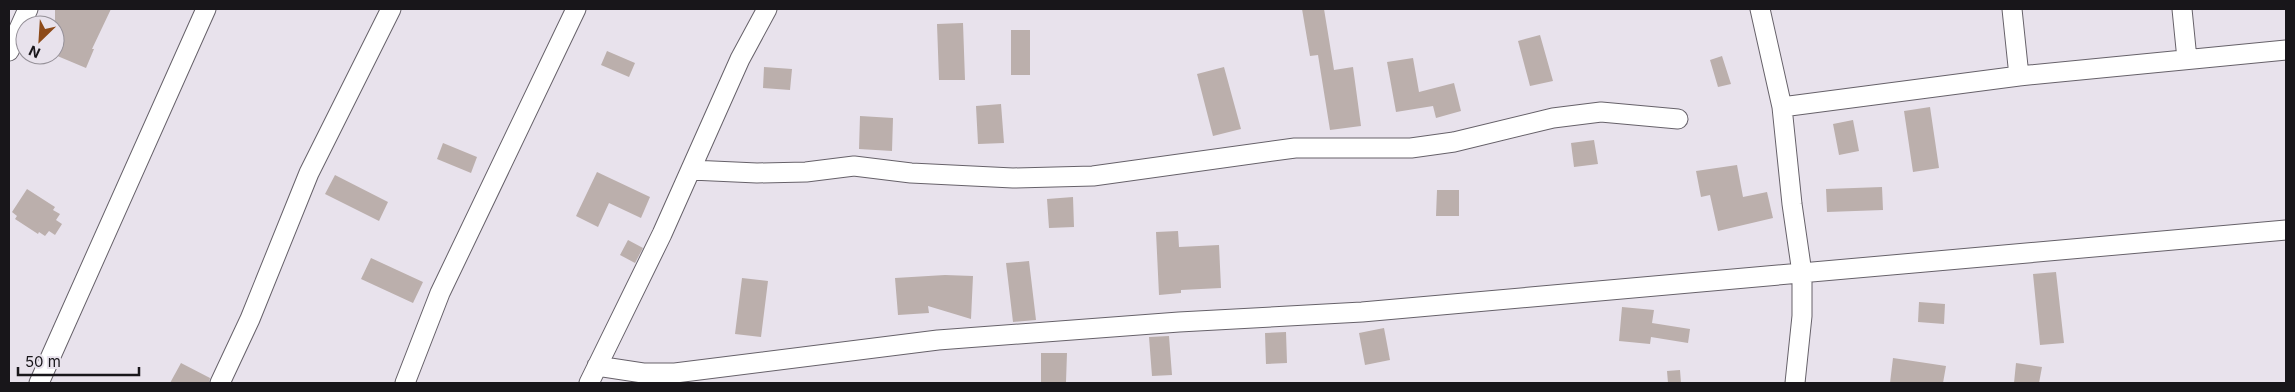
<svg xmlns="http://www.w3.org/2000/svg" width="2295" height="392" viewBox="0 0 2295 392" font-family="Inter,sans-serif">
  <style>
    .building { fill: #bbafac }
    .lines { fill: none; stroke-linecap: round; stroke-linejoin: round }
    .street-casing { stroke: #666169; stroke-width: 21 }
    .street { stroke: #fff; stroke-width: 19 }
  </style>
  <rect width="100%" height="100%" fill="#e8e2ec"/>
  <!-- building -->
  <path class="building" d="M55 9H111L92 49H94L86 68 55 55Z
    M1302 9H1324L1334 70 1353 67 1361 126 1330 130 1318 55 1310 56Z
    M963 23 965 80H939L937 24Z
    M1011 30H1030V75H1011Z
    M1540 35 1553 81 1530 86 1518 41Z
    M607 51 635 63 629 77 601 65Z
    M1722 56 1731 84 1718 87 1710 60Z
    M1413 58 1419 92 1454 83 1461 111 1436 118 1433 106 1396 112 1387 62Z
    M764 67 792 69 790 90 763 88Z
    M1224 67 1241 129 1213 136 1197 74Z
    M1001 104 1004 143 978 144 976 106Z
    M1930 107 1939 168 1913 172 1904 111Z
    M860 116 893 118 892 151 859 149Z
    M1853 120 1859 151 1839 155 1833 124Z
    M1594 140 1598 164 1574 167 1571 143Z
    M443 143 477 157 471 173 437 159Z
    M1737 165 1743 197 1767 192 1773 218 1718 231 1710 195 1701 197 1696 171Z
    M597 172 650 197 641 218 609 203 598 227 576 216Z
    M335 175 388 202 379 221 325 194Z
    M1882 187 1883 210 1827 212 1826 189Z
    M27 189 55 207 53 210 60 214 56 220 62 224 55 235 49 231 45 236 39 232 38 234 15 219 17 216 12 212Z
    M1437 190H1459V216H1436Z
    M1073 197 1074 227 1049 228 1047 199Z
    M1178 231 1179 247 1219 245 1221 288 1181 290V293L1159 295 1156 232Z
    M628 240 643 248 635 263 620 255Z
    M371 258 423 282 413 303 361 279Z
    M1029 261 1036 320 1013 322 1006 263Z
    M2056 272 2064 343 2040 345 2033 274Z
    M945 275 973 276 971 319 928 306 929 313 898 315 895 278Z
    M742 278 768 281 761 337 735 334Z
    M1919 302 1945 304 1944 324 1918 322Z
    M1622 307 1654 310 1652 323 1690 329 1688 343 1651 337 1650 344 1619 341Z
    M1384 328 1390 360 1365 365 1359 333Z
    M1286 332 1287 363 1266 364 1265 333Z
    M1169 336 1172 375 1152 376 1149 337Z
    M1041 353H1067L1066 382H1041Z
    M1893 358 1946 366 1943 383H1890Z
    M181 363 210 378 209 383H170Z
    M2016 363 2042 367 2039 383H2014Z
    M1680 370 1681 383H1668L1667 371Z"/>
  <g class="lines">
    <defs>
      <path id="street" d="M1760 9 1782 107 1792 204 1802 273V316L1795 383
        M2182 9 2187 59
        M9 51 28 9
        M2019 76 2286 50
        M1782 107 2019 76 2012 9
        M691 170 757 173 806 172 854 166 911 173 1013 178 1093 176 1295 148H1411L1454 142 1553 118 1601 112 1678 119
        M597 366 643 373H675L938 340 1179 322 1362 312 2286 230
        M39 383 206 9
        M220 383 250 319 309 173 391 9
        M405 383 440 293 576 9
        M589 383 662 234 740 59 767 9"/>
    </defs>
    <!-- street casing -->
    <use href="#street" class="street-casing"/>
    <!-- street -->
    <use href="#street" class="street"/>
  </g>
  <!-- border -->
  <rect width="2295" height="392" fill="none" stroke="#18161a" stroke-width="20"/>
  <!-- north arrow -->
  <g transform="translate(40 40) rotate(205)"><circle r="24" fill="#e8e2ec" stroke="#959098"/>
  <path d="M0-4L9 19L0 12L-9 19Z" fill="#8d4a19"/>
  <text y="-8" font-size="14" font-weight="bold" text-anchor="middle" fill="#18161a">N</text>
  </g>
  <!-- scale -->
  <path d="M18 367v8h121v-8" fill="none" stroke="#18161a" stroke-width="2.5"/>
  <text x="25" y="367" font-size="15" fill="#18161a" stroke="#e8e2ec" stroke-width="4" paint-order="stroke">50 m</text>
</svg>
